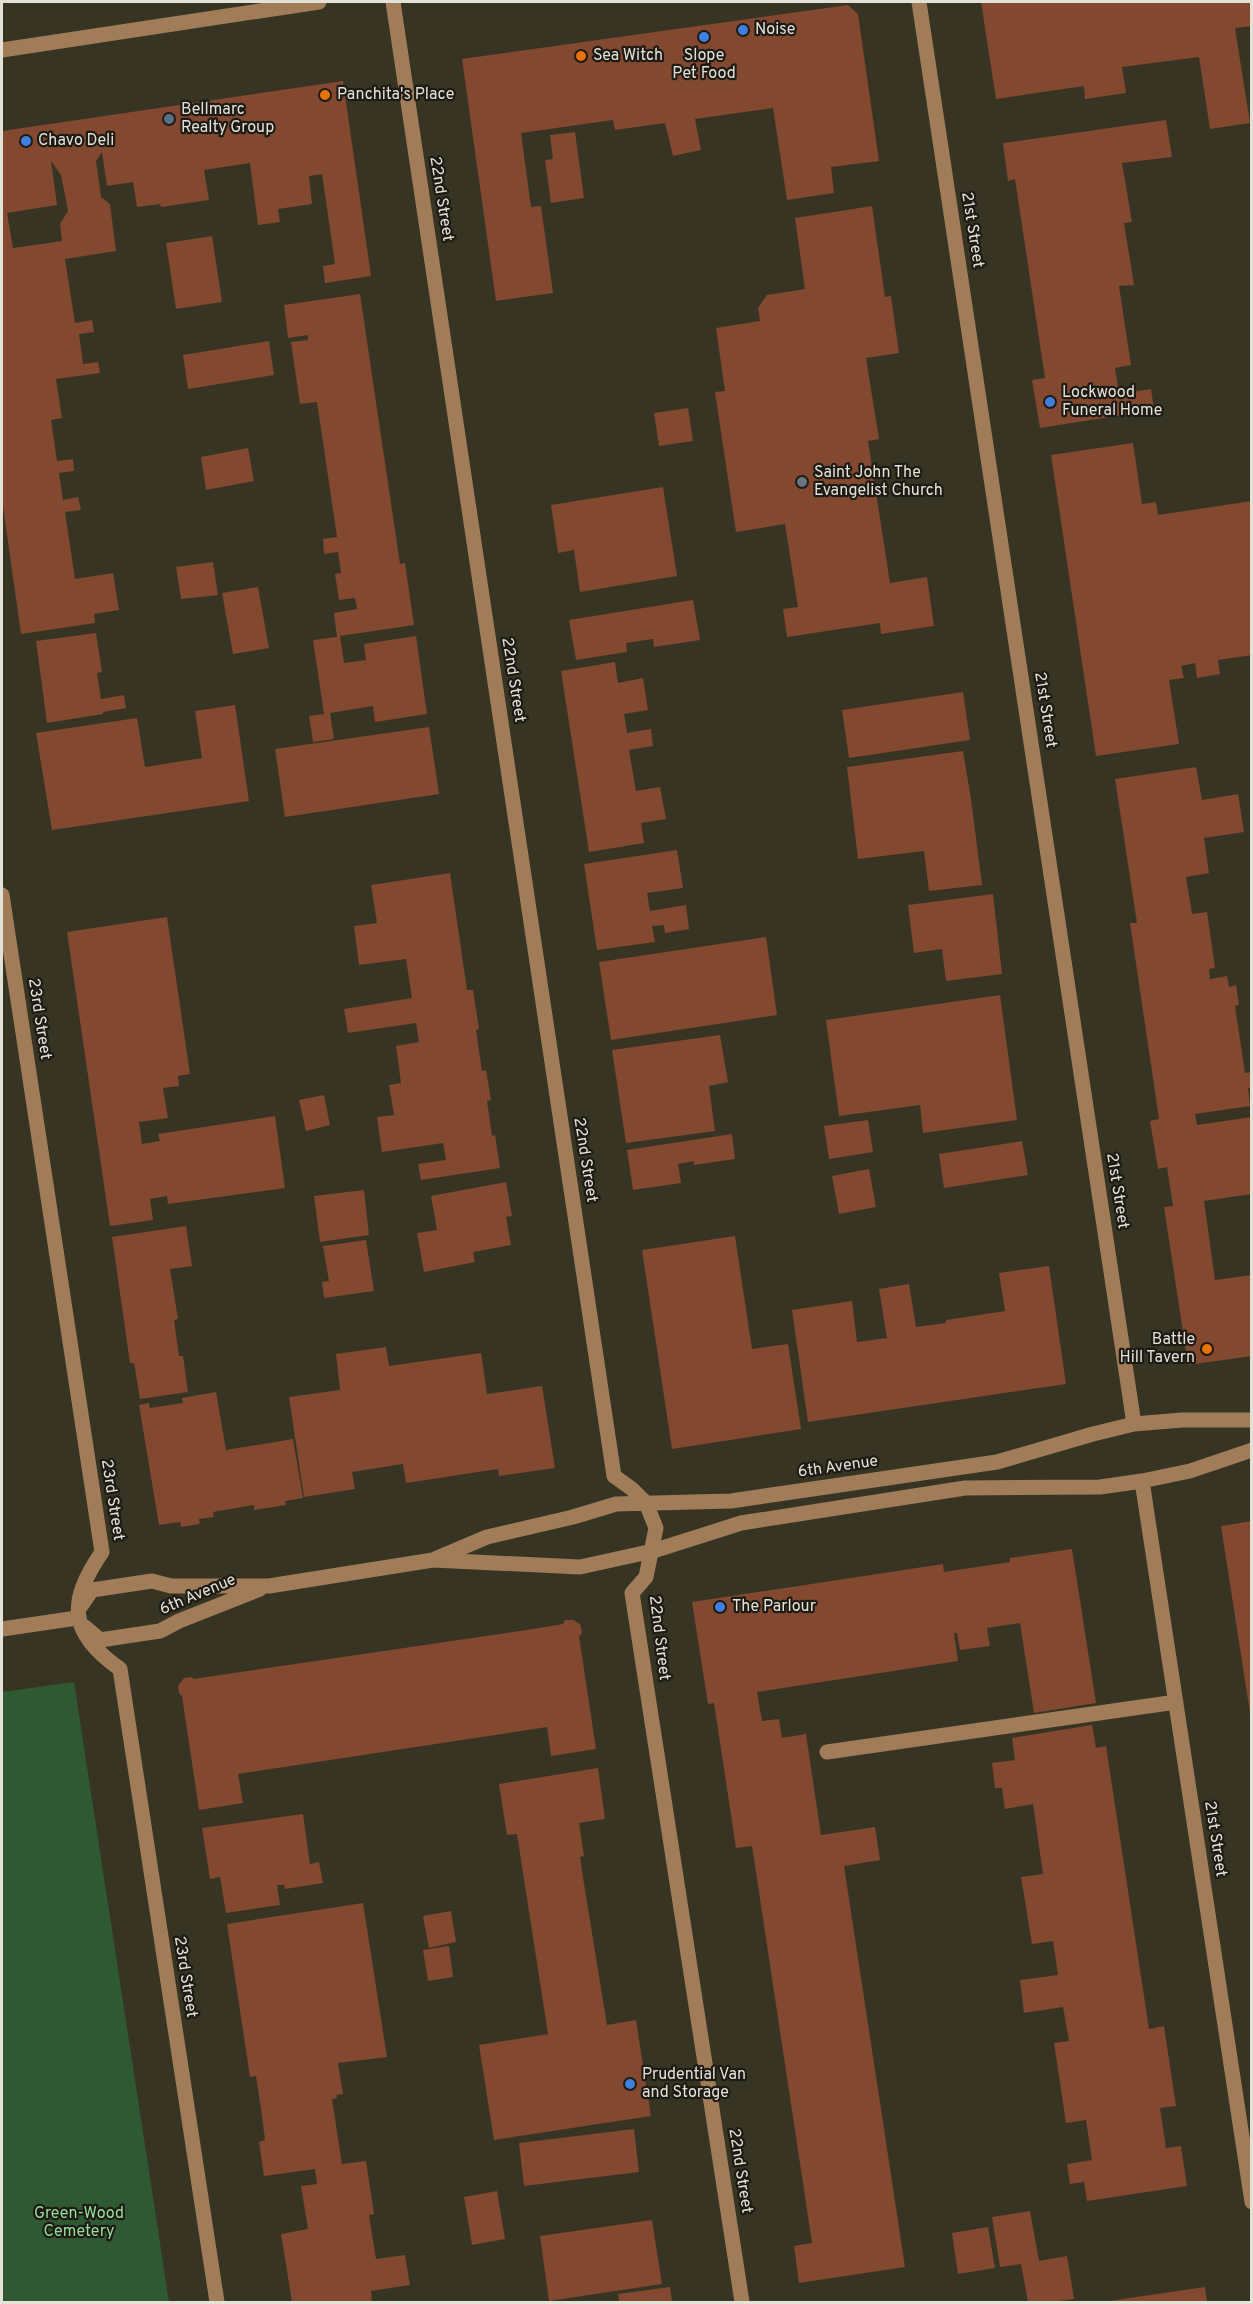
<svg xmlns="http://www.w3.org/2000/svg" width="1253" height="2304" viewBox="0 0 1253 2304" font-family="Overpass,sans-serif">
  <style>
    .green { fill: #2e5932 }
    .building { fill: #824830; fill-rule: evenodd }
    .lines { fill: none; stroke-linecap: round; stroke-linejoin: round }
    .minor { stroke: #a07c59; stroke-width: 15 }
    .shop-dot { fill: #3f7fe0; stroke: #1d1b14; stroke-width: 2 }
    .food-dot { fill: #e8710a; stroke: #1d1b14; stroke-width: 2 }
    .service-dot { fill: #5c6f8a; stroke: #1d1b14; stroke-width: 2 }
    .worship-dot { fill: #6b7280; stroke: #1d1b14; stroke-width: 2 }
    .labels { text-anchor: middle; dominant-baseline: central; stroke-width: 4.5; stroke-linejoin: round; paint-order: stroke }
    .poi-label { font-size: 16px; fill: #e4e1d7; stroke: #1d1b14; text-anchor: start }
    .street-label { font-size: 16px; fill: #e4e1d7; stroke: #1d1b14 }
    .park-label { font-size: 16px; fill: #96de9b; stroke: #1d1b14 }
  </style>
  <rect width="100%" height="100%" fill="#383423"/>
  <!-- green -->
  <path class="green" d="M74 1682 169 2302H2V1692Z"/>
  <!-- building -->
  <path class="building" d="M981 2H1252V26L1235 28 1250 123 1210 129 1199 57 1122 67 1126 93 1085 99 1084 86 996 99Z
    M848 5 858 14 879 161 831 167 834 193 787 200 773 108 695 119 701 150 673 156 665 123 615 130 613 120 521 133 531 207 541 206 553 293 496 301 462 59Z
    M343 81 371 276 325 283 323 266 335 264 322 174 309 176 312 204 278 209 280 222 258 225 250 163 204 170 209 200 161 207 160 204 137 207 133 182 107 186 102 152 96 161 101 197 110 204 116 251 65 259 75 323 92 320 94 332 79 334 83 364 98 362 100 373 56 379 62 418 51 420 57 461 73 459 74 471 59 473 63 500 78 497 81 510 65 512 75 579 113 573 119 610 94 614 95 623 21 634 2 499V131ZM51 161 61 175 68 211 60 224 62 241 13 248 7 213 57 205Z
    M1166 120 1172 157 1122 163 1132 222 1124 223 1134 285 1119 286 1131 365 1115 368 1119 394 1151 389 1154 410 1040 428 1032 380 1045 378 1015 179 1008 181 1003 143Z
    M575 132 584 198 551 203 545 160 553 159 550 135Z
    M872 206 885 297 891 296 899 353 866 358 879 439 868 441 890 583 927 577 934 626 881 634 880 623 787 637 783 609 798 607 785 524 736 532 715 392 725 391 716 328 760 321 758 308 767 295 805 289 795 218Z
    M212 236 222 302 176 309 166 243Z
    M360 294 400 564 405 563 414 625 340 636 344 663 366 660 364 644 416 636 427 714 375 722 373 706 330 713 334 739 313 742 309 716 324 714 313 640 337 637 334 613 357 609 355 598 339 600 335 574 341 573 338 552 324 554 323 539 337 537 317 402 300 404 291 342 308 340V335L288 338 284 305Z
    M269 341 274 375 188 389 183 355Z
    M688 408 693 441 659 446 654 413Z
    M1133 443 1142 504 1156 502 1158 515 1252 501V655L1218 660 1220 674 1197 678 1195 663 1181 666 1184 678 1169 680 1179 744 1096 756 1051 455Z
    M248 448 254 481 206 490 201 457Z
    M663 487 677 576 580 592 574 550 558 553 551 505Z
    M213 562 218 595 181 599 176 567Z
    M258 587 269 648 233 654 222 593Z
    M693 600 700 640 654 647 653 639 626 643 627 652 576 660 569 620Z
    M96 633 102 672 97 673 101 699 124 695 126 708 103 712V714L47 723 36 641Z
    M615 662 618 683 643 678 648 710 624 714 627 733 651 729 653 746 629 750 636 791 660 787 666 819 641 823 644 843 589 852 561 671Z
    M963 692 970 740 849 758 842 710Z
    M235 705 249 801 52 830 36 733 137 718 145 767 202 758 195 711Z
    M429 727 439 794 285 817 275 749Z
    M963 751 971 799 982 885 929 891 924 851 858 859 847 767Z
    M1196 767 1202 800 1238 794 1244 832 1204 838 1209 873 1186 877 1192 914 1207 912 1215 968 1209 969 1210 979 1227 976 1229 987 1236 985 1239 1005 1235 1006 1245 1073 1252 1072V1088H1248L1250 1106 1195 1114 1197 1125 1252 1117V1194L1204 1201 1215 1280 1252 1275V1356L1188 1365 1164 1207 1173 1206 1167 1167 1158 1169 1150 1121 1159 1119 1130 923H1137L1115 779Z
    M677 850 683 888 647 893 650 911 686 905 689 929 665 933 664 925 652 926 655 942 597 950 584 864Z
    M450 873 467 990H473L479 1029 476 1030 482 1071 486 1070 491 1100 487 1101 492 1136 495 1135 500 1168 421 1180 418 1164 446 1160 443 1143 382 1152 377 1117 394 1115 389 1085 401 1083 396 1046 419 1042 416 1023 348 1033 344 1009 412 998 406 959 359 965 354 926 377 923 371 885Z
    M993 894 1002 974 946 981 942 949 914 953 908 905Z
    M167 917 190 1074 178 1076 179 1086 163 1088 168 1118 139 1122 142 1144 160 1141 158 1134 275 1116 285 1188 168 1204 167 1196 150 1199 153 1220 110 1226 67 932Z
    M766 937 777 1015 611 1040 599 962Z
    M1000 995 1017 1120 923 1133 920 1105 839 1116 826 1020Z
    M720 1035 728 1082 709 1086 715 1131 626 1143 612 1050Z
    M324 1095 330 1125 306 1131 299 1100Z
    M868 1120 873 1152 829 1159 824 1126Z
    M732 1134 735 1159 694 1165V1161L678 1164 681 1183 633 1190 627 1150Z
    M1022 1141 1028 1175 944 1188 939 1154Z
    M869 1169 876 1207 839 1214 832 1176Z
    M506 1182 512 1216 506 1217 511 1245 473 1252 475 1262 424 1272 417 1233 437 1230 431 1196Z
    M364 1190 369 1235 320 1242 314 1196Z
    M186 1226 192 1266 170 1269 178 1319 174 1320 179 1356H183L188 1392 140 1399 134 1363H130L112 1237Z
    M735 1236 752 1349 788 1344 801 1429 672 1449 642 1250Z
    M366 1240 374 1291 324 1298 322 1282 329 1281 323 1246Z
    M1049 1266 1066 1384 808 1422 792 1310 852 1301 857 1342 887 1338 879 1289 909 1284 916 1327 946 1323V1320L1005 1311 999 1273Z
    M386 1347 389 1366 481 1353 487 1394 542 1386 555 1468 499 1476 498 1469 406 1483 403 1464 352 1472 355 1489 304 1497 289 1397 340 1390 336 1354Z
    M216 1392 226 1450 293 1439 303 1498 285 1501 286 1505 254 1510V1505L213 1512 214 1517 199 1519 200 1524 181 1527 180 1522 159 1525 139 1405 149 1403 150 1408 183 1403 182 1398Z
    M1252 1521V1713H1250L1221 1526Z
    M1072 1549 1096 1703 1034 1713 1020 1623 987 1628 990 1646 960 1650 957 1633H954L958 1661 757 1692 762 1721 779 1719 782 1738 806 1734 821 1835 875 1827 880 1860 844 1866 905 2267 799 2283 794 2246 812 2243 762 1912 752 1846 736 1848 714 1703 708 1704 692 1602 943 1564 944 1572 1010 1562V1558Z
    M565 1620H573L580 1624 582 1633 579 1636 596 1749 551 1756 547 1727 238 1774 243 1803 199 1810 182 1696 179 1693 178 1686 184 1678 192 1677 193 1679 533 1629 563 1624Z
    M1092 1725 1096 1748 1106 1746 1149 2029 1164 2026 1176 2106 1160 2108 1166 2148 1181 2146 1187 2186 1087 2201 1084 2182 1070 2184 1067 2164 1092 2160 1086 2120 1066 2123 1054 2043 1069 2041 1063 2007 1024 2013 1020 1980 1058 1975 1053 1941 1032 1944 1021 1877 1043 1874 1033 1804 1005 1809 1002 1788H995L992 1763 1015 1760 1012 1738Z
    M598 1768 605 1819 579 1823 584 1856 580 1857 585 1890 607 2025 636 2020 651 2116 494 2140 479 2045 548 2034 517 1834 507 1835 499 1784Z
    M303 1814 310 1864 319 1862 323 1883 285 1889 284 1885H277L280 1905 226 1913 220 1877 210 1879 202 1828Z
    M363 1903 387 2057 338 2063 343 2094 336 2095 337 2098 332 2099 342 2164 366 2161 374 2214 369 2215 376 2259 405 2255 410 2285 371 2291 372 2302H292L281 2234 308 2229 301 2186 317 2184 315 2169 264 2176 259 2142 265 2140 261 2109 256 2076 250 2077 227 1924Z
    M451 1911 456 1942 429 1948 423 1916Z
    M449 1946 453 1977 428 1981 423 1950Z
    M634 2129 639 2172 524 2186 519 2143Z
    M497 2191 505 2239 472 2245 464 2197Z
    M1030 2211 1039 2261 1067 2256 1074 2299 1052 2302H1028L1021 2264 1000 2267 992 2217Z
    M652 2220 662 2284 549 2301 540 2236Z
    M988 2227 995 2268 958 2274 952 2233Z
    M670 2287 672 2302H619L618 2294Z
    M1205 2287 1207 2302H1109V2301Z"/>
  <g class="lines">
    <!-- minor -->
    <path class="minor" d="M393 2 614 1476 632 1489 646 1503 656 1528 646 1577 632 1593 742 2302
      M919 2 1134 1424
      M2 50 319 2
      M2 895 102 1552C67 1603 69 1633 120 1669L217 2302
      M1142 1481 1252 2202
      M435 1559 487 1537 573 1517 616 1504 731 1501 997 1462 1093 1434 1134 1424 1182 1420H1252
      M81 1606 92 1590 152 1581 171 1586H269L433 1560 580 1567 653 1551 741 1523 965 1488 1100 1487 1142 1481 1190 1471 1252 1450
      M85 1627 100 1640 160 1631 179 1621 260 1589
      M2 1629 77 1618
      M827 1752 1176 1702"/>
  </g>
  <!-- markers -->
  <g class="shop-dot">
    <circle cx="743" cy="30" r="6"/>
    <circle cx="704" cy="37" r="6"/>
    <circle cx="26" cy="141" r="6"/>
    <circle cx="1050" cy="402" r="6"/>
    <circle cx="720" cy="1607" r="6"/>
    <circle cx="630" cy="2084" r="6"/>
  </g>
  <g class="food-dot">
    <circle cx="581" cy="56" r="6"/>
    <circle cx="325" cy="95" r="6"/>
    <circle cx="1207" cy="1349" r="6"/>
  </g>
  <circle class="service-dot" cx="169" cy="119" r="6"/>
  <circle class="worship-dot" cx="802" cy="482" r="6"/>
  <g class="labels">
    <!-- poi labels -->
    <g class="poi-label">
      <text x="755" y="30">Noise</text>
      <text x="593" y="56">Sea Witch</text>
      <text x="704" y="56" text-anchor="middle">Slope<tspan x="704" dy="18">Pet Food</tspan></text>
      <text x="337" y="95">Panchita's Place</text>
      <text x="181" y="110">Bellmarc<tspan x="181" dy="18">Realty Group</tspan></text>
      <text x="38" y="141">Chavo Deli</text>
      <text x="1062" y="393">Lockwood<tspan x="1062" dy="18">Funeral Home</tspan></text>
      <text x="814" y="473">Saint John The<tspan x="814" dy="18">Evangelist Church</tspan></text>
      <text x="1195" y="1340" text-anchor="end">Battle<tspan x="1195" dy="18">Hill Tavern</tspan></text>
      <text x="732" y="1607">The Parlour</text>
      <text x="642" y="2075">Prudential Van<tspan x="642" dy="18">and Storage</tspan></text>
    </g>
    <!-- street labels -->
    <g class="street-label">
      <text transform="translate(441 199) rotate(81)">22nd Street</text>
      <text transform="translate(972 230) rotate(81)">21st Street</text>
      <text transform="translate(513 680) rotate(81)">22nd Street</text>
      <text transform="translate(1045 710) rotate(81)">21st Street</text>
      <text transform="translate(39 1019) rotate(81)">23rd Street</text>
      <text transform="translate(585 1160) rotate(81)">22nd Street</text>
      <text transform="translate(1117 1191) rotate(81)">21st Street</text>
      <text transform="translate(838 1467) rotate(-8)">6th Avenue</text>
      <text transform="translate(112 1500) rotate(81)">23rd Street</text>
      <text transform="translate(198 1595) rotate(-23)">6th Avenue</text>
      <text transform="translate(659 1638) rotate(83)">22nd Street</text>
      <text transform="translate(1215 1839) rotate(81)">21st Street</text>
      <text transform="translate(185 1977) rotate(81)">23rd Street</text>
      <text transform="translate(740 2171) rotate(81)">22nd Street</text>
    </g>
    <!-- park labels -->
    <g class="park-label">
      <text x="79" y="2214">Green-Wood<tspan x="79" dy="18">Cemetery</tspan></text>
    </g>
  </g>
  <!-- border -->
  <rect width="1253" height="2304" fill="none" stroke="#e4e1d7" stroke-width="6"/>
</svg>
